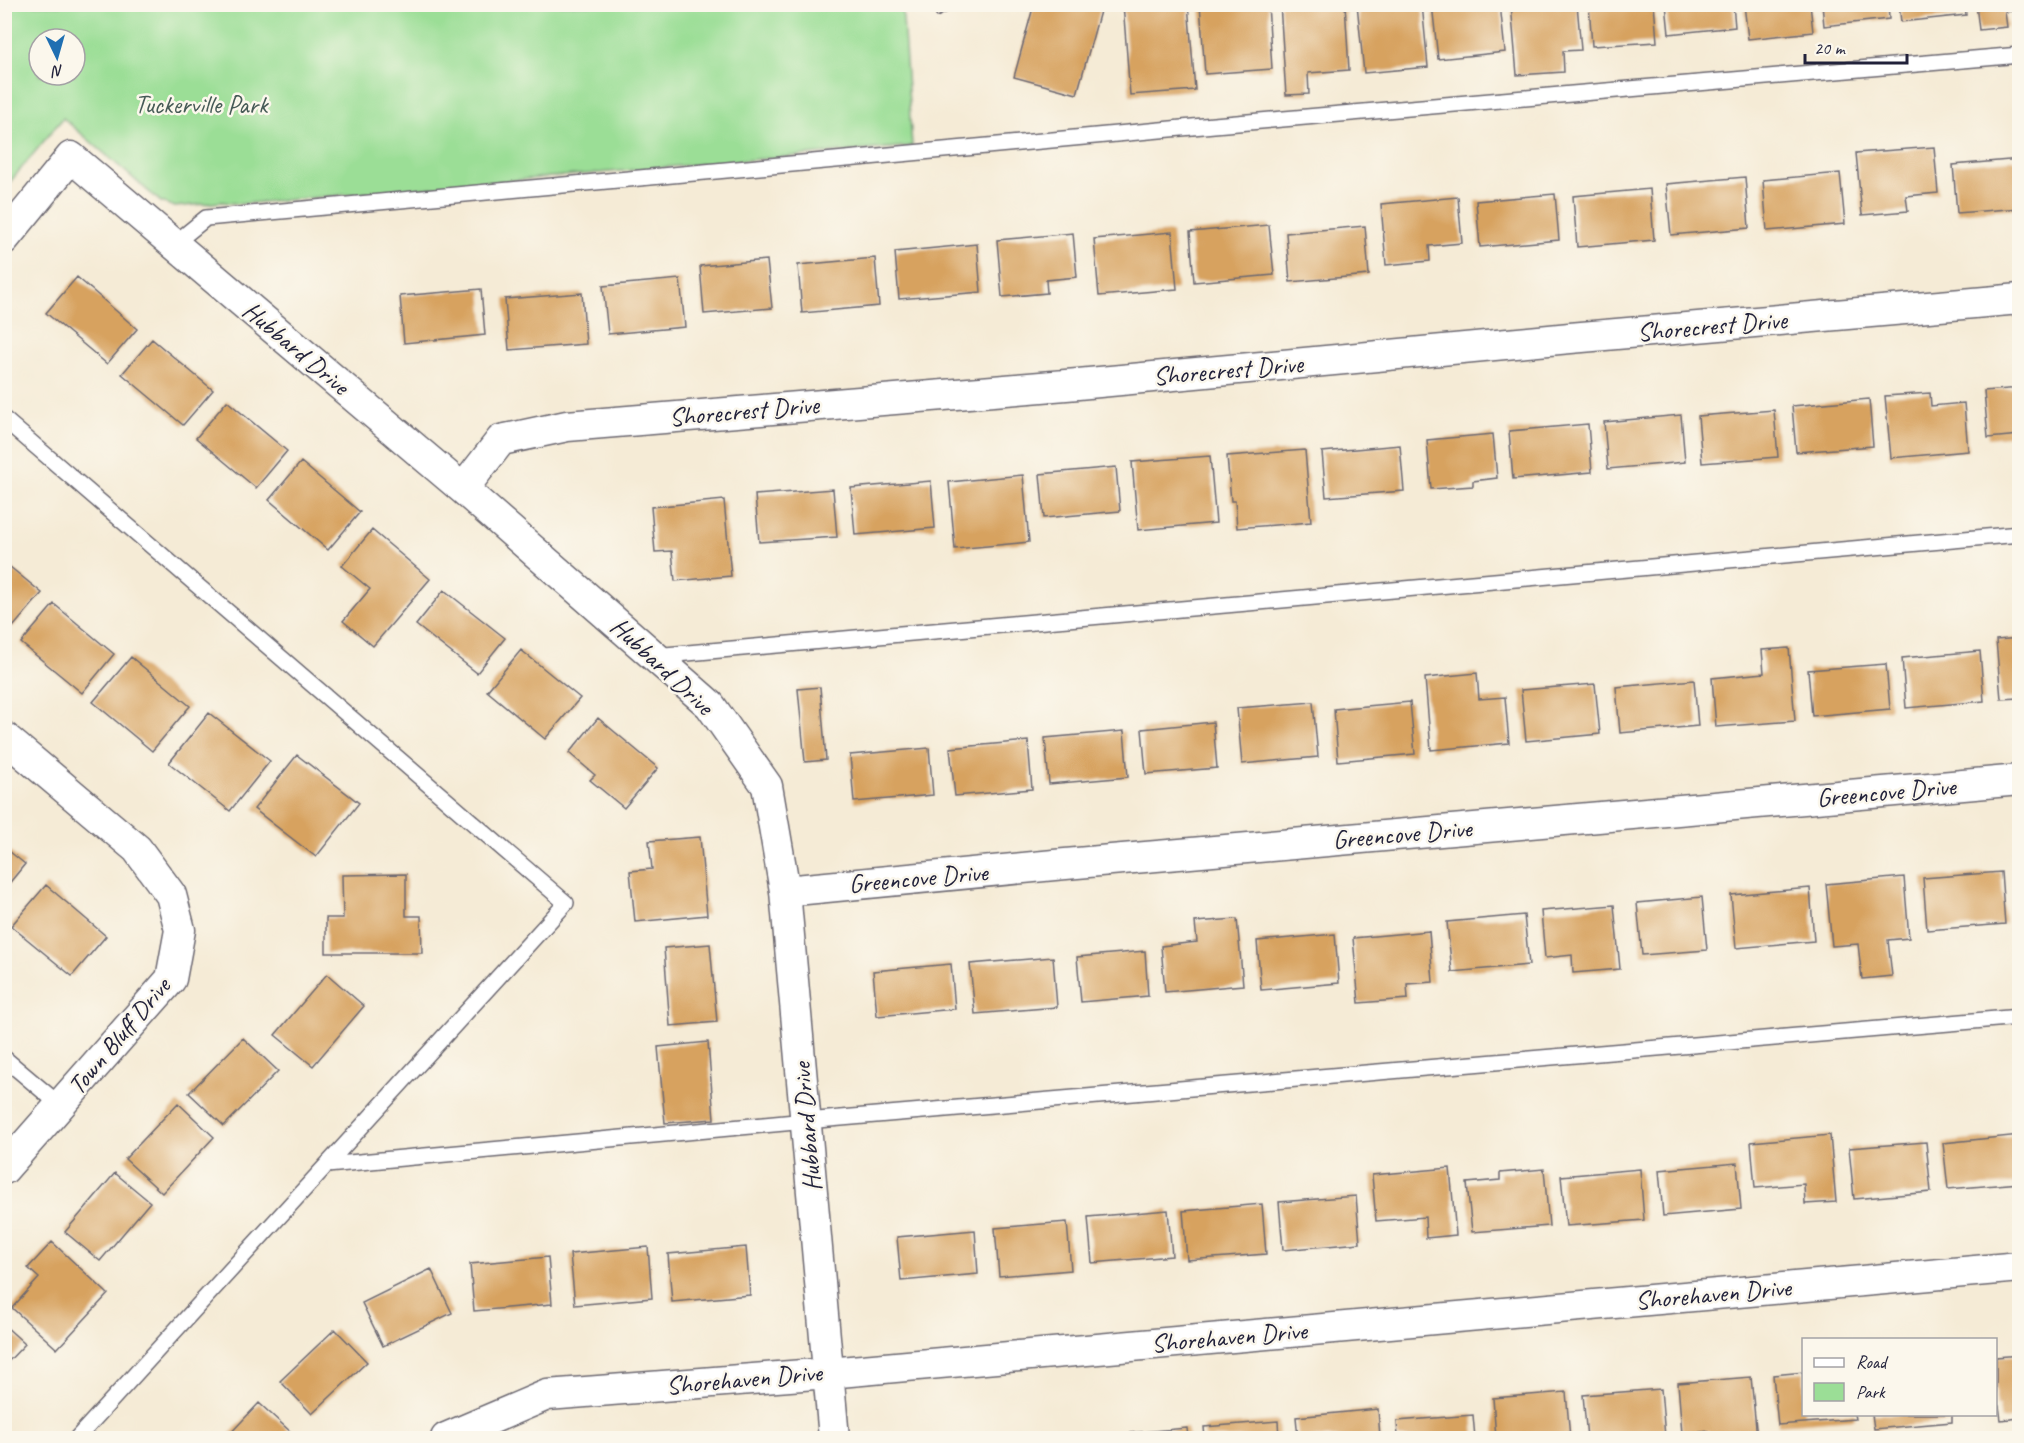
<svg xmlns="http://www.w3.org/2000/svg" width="2024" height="1443" viewBox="0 0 2024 1443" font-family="Caveat,sans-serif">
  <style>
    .park { fill: #9bde96; stroke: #5e8068; stroke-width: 1.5; fill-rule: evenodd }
    .building { fill: #d7a25e }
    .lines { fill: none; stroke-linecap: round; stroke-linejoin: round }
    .lane-casing { stroke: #6c6871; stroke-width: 18 }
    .street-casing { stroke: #6c6871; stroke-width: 33 }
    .lane { stroke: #fff; stroke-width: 15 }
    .street { stroke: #fff; stroke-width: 30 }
    .labels { text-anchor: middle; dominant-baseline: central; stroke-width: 5; stroke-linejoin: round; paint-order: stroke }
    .park-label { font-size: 26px; fill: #465a56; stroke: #fbf7ec }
    .street-label { font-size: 26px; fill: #22223b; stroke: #fbf7ec }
  </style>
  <rect width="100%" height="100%" fill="#fbf7ec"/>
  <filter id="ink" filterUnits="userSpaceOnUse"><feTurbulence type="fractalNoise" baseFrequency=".0167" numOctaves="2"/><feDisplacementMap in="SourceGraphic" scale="12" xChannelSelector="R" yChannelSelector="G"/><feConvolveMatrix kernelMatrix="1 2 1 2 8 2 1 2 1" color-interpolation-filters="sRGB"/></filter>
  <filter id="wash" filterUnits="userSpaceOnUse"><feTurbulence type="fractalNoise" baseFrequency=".008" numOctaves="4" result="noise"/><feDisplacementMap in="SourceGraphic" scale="24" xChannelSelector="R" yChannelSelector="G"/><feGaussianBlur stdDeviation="1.35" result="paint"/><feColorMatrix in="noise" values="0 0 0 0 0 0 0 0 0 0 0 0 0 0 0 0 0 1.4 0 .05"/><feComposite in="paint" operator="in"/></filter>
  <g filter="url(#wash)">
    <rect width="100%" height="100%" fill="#f5ebd6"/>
    <!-- park -->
    <path class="park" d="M5 5H902L912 146 240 204 222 202 175 207 161 202 63 118 5 188ZM39 39H75V75H39Z"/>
    <g id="blocks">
      <!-- building -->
      <path class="building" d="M931 4H964L937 17Z
        M1034 4H1102L1077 94 1014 77Z
        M1123 4H1188L1195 90 1130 95Z
        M1200 4H1268L1272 69 1205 74Z
        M1280 4H1345L1349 70 1308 73 1309 94 1286 95Z
        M1357 4H1422L1428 67 1364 73Z
        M1432 4H1500L1505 52 1438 59Z
        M1511 4H1577L1581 50 1563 51 1564 72 1517 75Z
        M1589 4H1654L1657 42 1592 46Z
        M1666 4H1733L1735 27 1669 34Z
        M1744 4H1810L1813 32 1748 39Z
        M1822 4H1888L1889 19 1824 26Z
        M1899 4H1965L1966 15 1901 22Z
        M1976 4H2020V10L2005 12 2007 27 1979 30Z
        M1934 147 1938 193 1906 196 1908 211 1862 215 1856 153Z
        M2020 159V208L1957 213 1953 165Z
        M1840 173 1845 224 1767 231 1763 180Z
        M1745 177 1749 228 1671 235 1666 184Z
        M1650 189 1654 240 1577 247 1573 196Z
        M1555 194 1559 240 1480 247 1476 201Z
        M1458 197 1462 243 1429 246 1430 261 1386 265 1381 204Z
        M1269 225 1274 275 1194 282 1190 232Z
        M1365 226 1369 275 1290 282 1286 233Z
        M1172 232 1177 289 1099 296 1094 239Z
        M1073 233 1077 277 1046 280 1047 293 1002 297 997 240Z
        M977 244 981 292 899 299 895 252Z
        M875 258 879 306 802 313 798 265Z
        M767 260 772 308 704 314 700 266Z
        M77 277 137 329 107 364 46 313Z
        M680 279 685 327 608 334 603 286Z
        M481 289 485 335 404 343 400 296Z
        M582 293 586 344 509 350 505 299Z
        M152 339 213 390 183 425 122 374Z
        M2020 388V435L1988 438 1984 391Z
        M1930 393 1931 406 1964 403 1968 451 1891 458 1885 396Z
        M1869 399 1873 446 1796 452 1792 406Z
        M227 401 287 451 256 488 196 438Z
        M1774 410 1778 457 1702 463 1698 416Z
        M1681 415 1685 462 1608 469 1604 422Z
        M1588 424 1592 472 1513 479 1509 431Z
        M1493 434 1497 478 1473 481V486L1431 489 1427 440Z
        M1400 445 1404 491 1326 497 1322 452Z
        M1305 450 1311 522 1237 528 1235 501H1231L1227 456Z
        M1210 456 1216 523 1138 530 1132 462Z
        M301 462 360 512 328 550 269 500Z
        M1116 467 1120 511 1044 518 1040 474Z
        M1023 475 1029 542 955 549 949 482Z
        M931 481 935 528 855 535 851 488Z
        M833 489 837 537 759 542 755 495Z
        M724 500 731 576 675 581 672 551 655 552 651 507Z
        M372 530 430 579 373 646 343 621 370 589 342 566Z
        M4 562 42 593 13 627 4 621Z
        M444 590 505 638 477 673 416 625Z
        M54 604 114 654 82 693 21 643Z
        M2020 638V698L2001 699 1996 640Z
        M1789 648 1795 721 1716 727 1712 678 1764 673 1762 650Z
        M521 650 580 698 545 739 487 691Z
        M1980 651 1984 701 1906 708 1902 658Z
        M131 657 190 706 152 751 93 702Z
        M1886 664 1890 709 1812 716 1808 670Z
        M1477 673 1479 699 1505 697 1509 743 1431 750 1425 678Z
        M1694 680 1698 726 1620 733 1616 687Z
        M1595 684 1600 734 1526 741 1521 690Z
        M820 687 826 760 805 762 798 689Z
        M1313 702 1318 757 1242 764 1237 708Z
        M1410 702 1415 754 1338 761 1334 709Z
        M209 713 270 761 230 811 169 763Z
        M598 718 658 768 624 808 590 780 595 775 569 753Z
        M1213 722 1217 768 1146 774 1142 729Z
        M1124 731 1128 777 1049 784 1045 738Z
        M1028 741 1032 789 955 796 950 748Z
        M929 748 933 795 854 802 850 755Z
        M297 755 359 803 316 857 254 809Z
        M700 837 707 915 635 922 630 871 652 869 649 841Z
        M4 847 25 864 7 886 4 884Z
        M2001 872 2005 924 1927 930 1923 878Z
        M406 874V916H421L422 953H326V918H343L342 875Z
        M1904 877 1909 938 1888 940 1892 976 1862 979 1858 944 1832 946 1826 884Z
        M46 885 106 936 72 976 11 926Z
        M1810 888 1814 941 1736 948 1731 895Z
        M1702 897 1707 950 1642 955 1637 903Z
        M1614 905 1620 969 1573 973 1572 955 1545 958 1541 911Z
        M1524 915 1529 965 1452 972 1447 922Z
        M1237 919 1243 985 1165 992 1161 946 1197 942 1195 922Z
        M1429 931 1433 982 1407 984 1408 999 1359 1003 1353 938Z
        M1335 934 1339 983 1261 990 1257 941Z
        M710 944 717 1022 670 1026 664 948Z
        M1145 951 1148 996 1081 1002 1077 957Z
        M1053 957 1057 1007 975 1014 970 964Z
        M951 964 955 1009 877 1016 873 971Z
        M327 974 364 1006 313 1066 275 1035Z
        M243 1038 278 1071 224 1126 189 1093Z
        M708 1042 714 1119 665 1123 658 1047Z
        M178 1103 214 1137 162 1193 125 1159Z
        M1830 1135 1836 1202 1805 1204 1804 1184 1755 1188 1751 1142Z
        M2020 1135V1183L1948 1189 1943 1143Z
        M1926 1142 1931 1192 1854 1199 1849 1148Z
        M1737 1163 1741 1209 1663 1216 1659 1170Z
        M1450 1168 1456 1235 1426 1238 1425 1217 1376 1221 1372 1175Z
        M1544 1169 1549 1226 1472 1232 1467 1183 1500 1180V1173Z
        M1640 1169 1644 1220 1566 1226 1561 1176Z
        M115 1173 150 1202 100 1261 65 1232Z
        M1356 1196 1360 1243 1283 1250 1279 1202Z
        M1262 1204 1266 1254 1187 1260 1183 1211Z
        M1168 1210 1172 1256 1092 1263 1088 1217Z
        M1067 1222 1071 1270 999 1276 995 1228Z
        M975 1230 978 1274 901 1281 897 1237Z
        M52 1242 108 1294 57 1349 12 1308 39 1278 28 1268Z
        M648 1247 652 1298 575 1305 570 1254Z
        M746 1247 750 1295 672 1302 668 1254Z
        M548 1257 552 1304 474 1311 470 1264Z
        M431 1269 452 1313 383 1346 362 1303Z
        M4 1325 25 1344 4 1366Z
        M335 1329 367 1362 312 1414 280 1381Z
        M2020 1355V1418L2001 1420 1999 1406H1996V1357Z
        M1804 1372V1414H1854L1855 1419 1778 1425 1773 1375Z
        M1751 1377 1757 1438H1710L1709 1431 1682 1434 1678 1383Z
        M1661 1389 1665 1437 1587 1438 1583 1395Z
        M1566 1392 1570 1438H1496L1493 1398Z
        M259 1403 293 1434 289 1438H226Z
        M1378 1409 1380 1438H1298L1296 1417Z
        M1872 1414H1952V1422L1874 1429Z
        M1473 1415 1475 1438H1398L1397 1421Z
        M1278 1421 1279 1438H1205L1204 1427Z
        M1187 1428 1188 1438H1118V1434Z"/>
    </g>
  </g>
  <g filter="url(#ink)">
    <use href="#blocks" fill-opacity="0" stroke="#6c6871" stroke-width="1.5"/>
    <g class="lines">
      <defs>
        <path id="lane" d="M174 244 206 218 1214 125 2020 55
          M4 419 566 903 77 1438
          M654 656 2020 534
          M4 1058 61 1106
          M327 1165 806 1121 2020 1017"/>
        <path id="street" d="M4 239 71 157 463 489 710 705 767 786 785 891 834 1438
          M463 489 501 440 567 426 1078 384 1570 338 2020 299
          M4 737 137 849 171 895 180 930 171 979 4 1169
          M785 891 1054 865 2020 780
          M446 1438 547 1395 828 1373 2020 1267"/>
      </defs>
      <!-- lane casing -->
      <use href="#lane" class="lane-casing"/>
      <!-- street casing -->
      <use href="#street" class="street-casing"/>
      <!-- lane -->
      <use href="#lane" class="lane"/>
      <!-- street -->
      <use href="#street" class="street"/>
    </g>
  </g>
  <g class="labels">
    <!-- park labels -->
    <g class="park-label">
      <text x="201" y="104">Tuckerville Park</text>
    </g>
    <!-- street labels -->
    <g class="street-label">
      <text transform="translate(1712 326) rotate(-5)">Shorecrest Drive</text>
      <text transform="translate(296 348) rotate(40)">Hubbard Drive</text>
      <text transform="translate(1228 370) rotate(-5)">Shorecrest Drive</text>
      <text transform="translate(744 411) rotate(-5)">Shorecrest Drive</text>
      <text transform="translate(662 666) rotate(43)">Hubbard Drive</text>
      <text transform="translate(1886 792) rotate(-5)">Greencove Drive</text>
      <text transform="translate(1402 834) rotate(-5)">Greencove Drive</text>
      <text transform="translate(918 878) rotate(-5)">Greencove Drive</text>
      <text transform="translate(119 1036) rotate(-50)">Town Bluff Drive</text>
      <text transform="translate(807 1127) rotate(-95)">Hubbard Drive</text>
      <text transform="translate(1713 1294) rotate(-5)">Shorehaven Drive</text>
      <text transform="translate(1229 1337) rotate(-5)">Shorehaven Drive</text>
      <text transform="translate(744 1379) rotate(-5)">Shorehaven Drive</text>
    </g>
  </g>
  <!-- margin -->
  <rect width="2024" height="1443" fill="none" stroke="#fbf7ec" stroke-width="24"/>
  <!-- legend -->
  <rect x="1802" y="1338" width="195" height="78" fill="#fbf7ec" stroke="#a4a2a5" stroke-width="1.5"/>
  <rect x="1814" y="1358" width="30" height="9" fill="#ffffff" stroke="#a4a2a5" stroke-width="1.5"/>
  <text x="1856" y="1368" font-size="18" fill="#22223b">Road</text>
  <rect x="1814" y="1383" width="30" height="18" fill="#9bde96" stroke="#a4a2a5" stroke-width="1.5"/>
  <text x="1856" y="1398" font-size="18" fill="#22223b">Park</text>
  <!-- north arrow -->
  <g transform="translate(57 57) rotate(175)"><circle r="28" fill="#fbf7ec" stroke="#a4a2a5" stroke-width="1.5"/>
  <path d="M0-4.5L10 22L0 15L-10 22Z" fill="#1f6fb2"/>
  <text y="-9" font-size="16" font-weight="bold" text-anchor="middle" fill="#22223b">N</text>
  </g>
  <!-- scale -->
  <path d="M1805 54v9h102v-9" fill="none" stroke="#22223b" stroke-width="3"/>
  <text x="1814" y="54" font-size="18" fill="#22223b" stroke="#fbf7ec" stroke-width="4.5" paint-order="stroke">20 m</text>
</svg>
